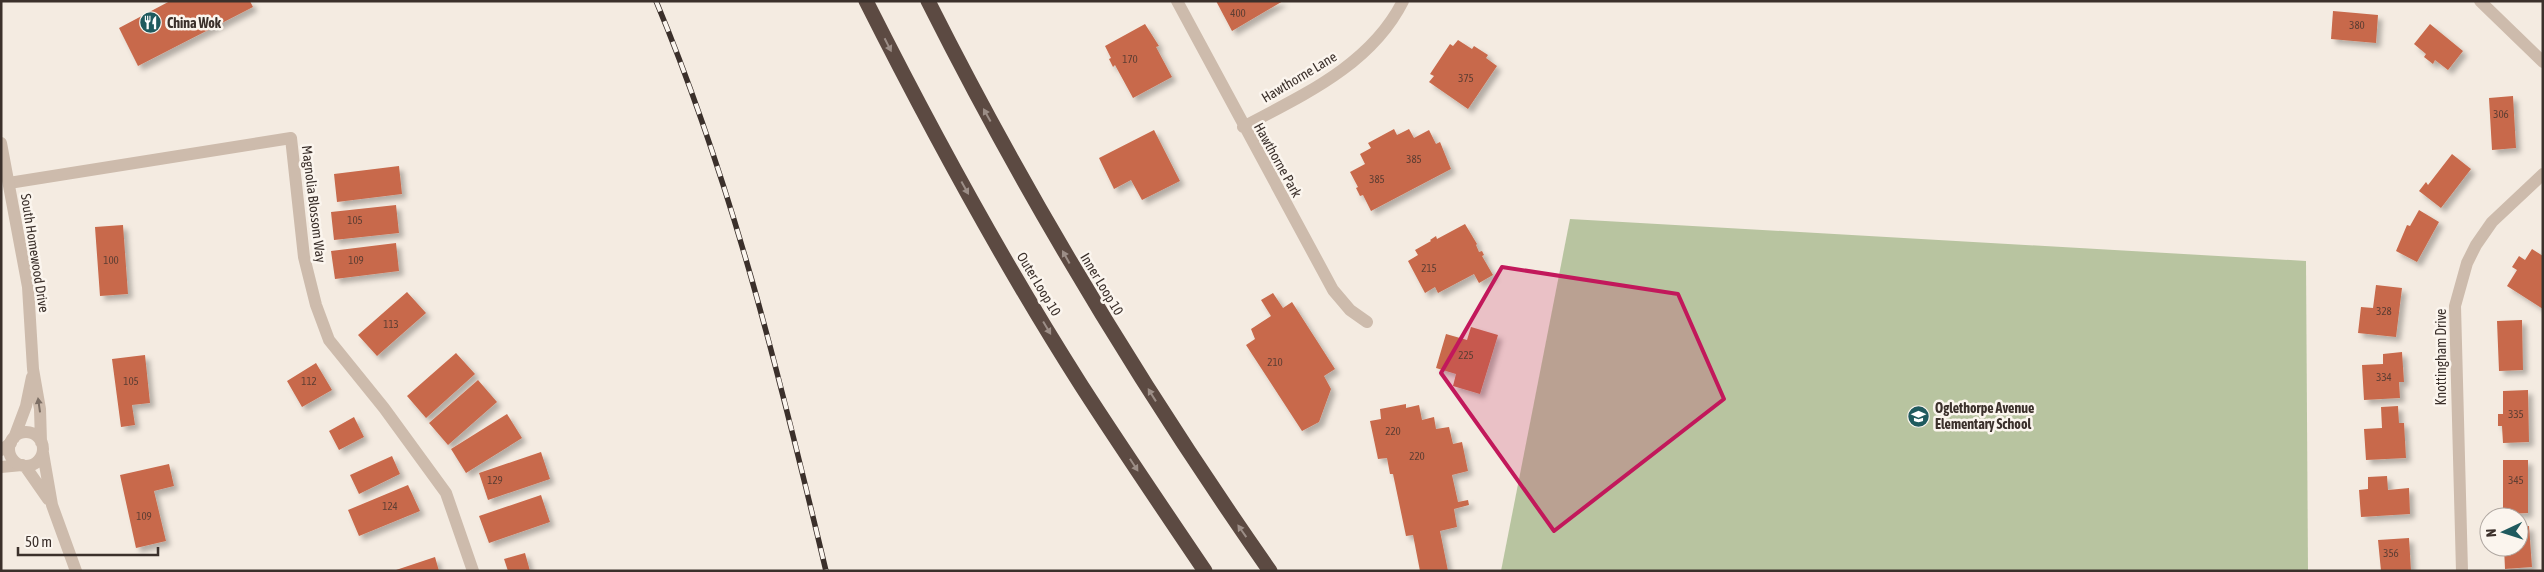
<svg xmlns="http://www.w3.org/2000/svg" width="2544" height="572" viewBox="0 0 2544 572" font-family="'Asap Condensed',sans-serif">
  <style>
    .green { fill: #b8c4a0 }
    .building { fill: #c8694b; filter: url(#shadow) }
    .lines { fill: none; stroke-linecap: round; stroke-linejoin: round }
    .minor { stroke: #cdbbac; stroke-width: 12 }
    .tertiary { stroke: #cdbbac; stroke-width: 12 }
    .motorway { stroke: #5c4a42; stroke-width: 15 }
    .rail-casing { stroke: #3b302b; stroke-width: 5.5 }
    .rail { stroke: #fbf5ee; stroke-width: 4; stroke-dasharray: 11; stroke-linecap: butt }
    .oneway { fill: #9c8e87 }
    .oneway2 { fill: #7d6f65 }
    .marked { fill: #c2185b; fill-opacity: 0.2; stroke: #c2185b; stroke-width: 4; stroke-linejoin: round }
    .labels { text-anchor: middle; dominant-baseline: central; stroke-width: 5; stroke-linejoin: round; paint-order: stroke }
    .number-label { font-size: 11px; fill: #5e3e33 }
    .poi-label { font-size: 14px; font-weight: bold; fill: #3b302b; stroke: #fbf5ee; text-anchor: start }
    .street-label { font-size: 14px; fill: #3b302b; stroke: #fbf5ee }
  </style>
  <defs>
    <filter id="shadow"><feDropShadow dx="4.5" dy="4.5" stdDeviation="2.5" flood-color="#0004"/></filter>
  </defs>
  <rect width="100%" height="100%" fill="#f4ebe1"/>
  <!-- green -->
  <path class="green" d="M1570 219 2306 261 2308 571H1501Z"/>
  <!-- building -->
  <path class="building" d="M170 1H250L253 7 138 66 119 28Z
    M1216 1H1283L1232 31Z
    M2333 11 2378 15 2376 43 2331 39Z
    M1145 24 1159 46 1156 47 1172 77 1133 98 1115 65 1113 67 1109 59 1111 58 1105 46Z
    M2430 24 2463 51 2448 70 2435 60 2433 64 2424 57 2426 54 2414 44Z
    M1458 40 1472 49 1474 46 1488 55 1486 58 1497 66 1468 109 1429 82 1434 76 1430 74 1450 44 1453 46Z
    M2513 96 2516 148 2492 150 2489 98Z
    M1394 129 1397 135 1409 129 1414 138 1429 130 1436 144 1440 142 1451 169 1371 211 1363 195 1360 196 1356 188 1358 187 1350 172 1365 164 1360 154 1371 148 1368 143Z
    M1154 130 1180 181 1142 200 1131 180 1114 189 1099 158Z
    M2452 154 2471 169 2441 208 2419 191 2426 182 2428 185Z
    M399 166 402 194 337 202 334 174Z
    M396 205 399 233 334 240 331 212Z
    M2419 210 2439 222 2417 262 2396 251 2407 225 2410 226Z
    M1465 224 1477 244 1476 245 1479 252 1482 251 1484 255 1482 256 1493 275 1479 283 1474 274 1438 293 1435 287 1425 293 1408 261 1418 255 1415 250 1431 241 1430 240 1436 236 1437 239Z
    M123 225 128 294 100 296 95 227Z
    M396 243 399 271 335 279 331 251Z
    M2532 249 2543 256V309L2507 286 2517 270 2512 267 2519 256 2525 260Z
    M2376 285 2402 288 2396 337 2358 333 2361 307 2373 308Z
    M407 292 426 313 377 356 358 335Z
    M1273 293 1283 308 1292 302 1335 369 1324 376 1331 389 1319 422 1302 431 1246 345 1255 339 1251 329 1271 316 1261 300Z
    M2522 320 2523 370 2499 371 2497 321Z
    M1471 327 1498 335 1480 394 1453 386 1456 374 1436 368 1446 334 1467 340Z
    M2402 352 2404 382H2399L2400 398 2364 400 2362 365 2383 364V354Z
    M456 353 475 374 426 418 407 396Z
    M145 355 150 403 132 405 135 425 121 427 112 359Z
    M316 363 332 390 302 407 287 381Z
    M478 380 497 402 448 445 429 423Z
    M2528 390 2529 442 2503 443 2502 426H2498V414H2503V391Z
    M1406 404V408L1419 405 1422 420 1434 417 1436 429 1449 427 1453 444 1462 442 1468 471 1452 475 1458 502 1468 500 1469 505 1454 509 1457 527 1440 531 1448 571H1420L1413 535 1406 536 1393 474H1390L1387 458 1378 459 1370 421 1381 419 1380 409Z
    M2398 406 2399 423H2404L2406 458 2366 460 2364 429 2382 428 2381 407Z
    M507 414 522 438 466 473 451 449Z
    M354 417 364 437 339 450 329 431Z
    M541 452 550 479 488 500 479 473Z
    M392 456 400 474 359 494 350 475Z
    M2503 460H2528V513L2503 514Z
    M169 464 174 486 154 491 166 541 136 548 120 475Z
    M2387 476 2388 490 2409 488 2410 514 2361 517 2359 490 2368 489V477Z
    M408 485 420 511 359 536 348 510Z
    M541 495 550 522 489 543 479 516Z
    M2519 526H2529L2532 567 2505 569 2504 547H2519Z
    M2409 538 2411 571H2381L2378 540Z
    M525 553 530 571H508L504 559Z
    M435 557 439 571H396V570Z"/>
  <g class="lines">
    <!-- minor -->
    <path class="minor" d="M1177 1 1333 290 1350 310 1367 322
      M2480 1 2543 62
      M1243 127C1303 95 1371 65 1403 1
      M9 183 291 138 304 257 316 305 329 340 384 408 446 493 473 571
      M1 450 11 443
      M1 467 22 465
      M2462 571 2455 306 2467 263 2476 245 2492 222 2543 174"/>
    <!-- tertiary -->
    <path class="tertiary" d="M1 143 28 287 33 369 40 409 41 442
      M9 449a17 17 0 1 1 34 0a17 17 0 1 1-34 0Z
      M14 438 26 406 32 377
      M43 453 52 505 76 571
      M25 466 48 499"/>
    <!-- motorway -->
    <path class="motorway" d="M866 1C932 132 1002 261 1081 385 1121 447 1163 509 1205 571
      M928 1C1028 200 1142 388 1270 571"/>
    <defs>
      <path id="rail" d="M656 1C733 185 780 378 826 571"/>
    </defs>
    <!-- rail casing -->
    <use href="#rail" class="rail-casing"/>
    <!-- rail -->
    <use href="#rail" class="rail"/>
  </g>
  <!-- one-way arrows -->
  <defs><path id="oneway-solid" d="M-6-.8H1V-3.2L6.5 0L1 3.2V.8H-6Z" transform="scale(1.25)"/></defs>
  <g class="oneway">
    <use href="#oneway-solid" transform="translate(888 45) rotate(63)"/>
    <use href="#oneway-solid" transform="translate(987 115) rotate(-119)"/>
    <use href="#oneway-solid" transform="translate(965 188) rotate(61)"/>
    <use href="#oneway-solid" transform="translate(1066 257) rotate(-119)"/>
    <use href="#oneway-solid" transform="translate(1047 328) rotate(59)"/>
    <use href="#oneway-solid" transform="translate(1152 395) rotate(-122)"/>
    <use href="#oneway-solid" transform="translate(1134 465) rotate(57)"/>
    <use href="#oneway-solid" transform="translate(1242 531) rotate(-125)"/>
  </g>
  <use class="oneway2" href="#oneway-solid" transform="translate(39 405) rotate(-98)"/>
  <!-- marked area -->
  <path class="marked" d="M1502 267 1678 294 1724 399 1554 531 1441 373Z"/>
  <!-- icons -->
  <defs>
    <symbol id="restaurant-disc" viewBox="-11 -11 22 22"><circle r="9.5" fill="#1f5a5e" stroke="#fbf5ee"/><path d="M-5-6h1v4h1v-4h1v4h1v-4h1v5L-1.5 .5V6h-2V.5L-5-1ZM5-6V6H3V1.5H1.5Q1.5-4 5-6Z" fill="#fff"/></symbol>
    <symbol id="school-disc" viewBox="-11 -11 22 22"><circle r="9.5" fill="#1f5a5e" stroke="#fbf5ee"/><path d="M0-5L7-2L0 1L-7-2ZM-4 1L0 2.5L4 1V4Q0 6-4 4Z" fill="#fff"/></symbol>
  </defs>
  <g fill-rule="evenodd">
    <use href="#restaurant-disc" x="138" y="10" width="25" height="25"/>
    <use href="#school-disc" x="1906" y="404" width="25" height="25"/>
  </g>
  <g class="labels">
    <!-- number labels -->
    <g class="number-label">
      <text x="1238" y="13">400</text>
      <text x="2357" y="25">380</text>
      <text x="1130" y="59">170</text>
      <text x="1466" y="78">375</text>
      <text x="2501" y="114">306</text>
      <text x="1414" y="159">385</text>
      <text x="1377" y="179">385</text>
      <text x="355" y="220">105</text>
      <text x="111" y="260">100</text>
      <text x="356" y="260">109</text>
      <text x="1429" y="268">215</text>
      <text x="2384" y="311">328</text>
      <text x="391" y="324">113</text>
      <text x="1466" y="355">225</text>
      <text x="1275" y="362">210</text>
      <text x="2384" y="377">334</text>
      <text x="131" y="381">105</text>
      <text x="309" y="381">112</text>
      <text x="2516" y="414">335</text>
      <text x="1393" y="431">220</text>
      <text x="1417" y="456">220</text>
      <text x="495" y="480">129</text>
      <text x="2516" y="480">345</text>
      <text x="390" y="506">124</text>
      <text x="144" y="516">109</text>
      <text x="2391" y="553">356</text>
    </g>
    <!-- poi labels -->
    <g class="poi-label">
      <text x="167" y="23">China Wok</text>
      <text x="1935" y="408">Oglethorpe Avenue<tspan x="1935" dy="16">Elementary School</tspan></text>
    </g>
    <!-- street labels -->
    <g class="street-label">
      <text transform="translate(1299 77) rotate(-31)">Hawthorne Lane</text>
      <text transform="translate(1278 160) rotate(61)">Hawthorne Park</text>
      <text transform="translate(314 204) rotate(83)">Magnolia Blossom Way</text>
      <text transform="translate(35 253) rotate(81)">South Homewood Drive</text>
      <text transform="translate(1039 284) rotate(59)">Outer Loop 10</text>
      <text transform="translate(1102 284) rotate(59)">Inner Loop 10</text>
      <text transform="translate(2441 357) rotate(-90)">Knottingham Drive</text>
    </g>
  </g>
  <!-- border -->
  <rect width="2544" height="572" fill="none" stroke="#3b302b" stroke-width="5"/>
  <!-- north arrow -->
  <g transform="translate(2504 532) rotate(266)"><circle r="24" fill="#fbf5ee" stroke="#aea6a0"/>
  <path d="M0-4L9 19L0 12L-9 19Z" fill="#1f5a5e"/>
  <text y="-8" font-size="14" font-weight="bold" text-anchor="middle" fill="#3b302b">N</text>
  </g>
  <!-- scale -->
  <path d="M18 547v8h140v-8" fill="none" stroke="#3b302b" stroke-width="2.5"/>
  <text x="25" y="547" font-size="15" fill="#3b302b" stroke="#fbf5ee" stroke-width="4" paint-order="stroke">50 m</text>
</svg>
